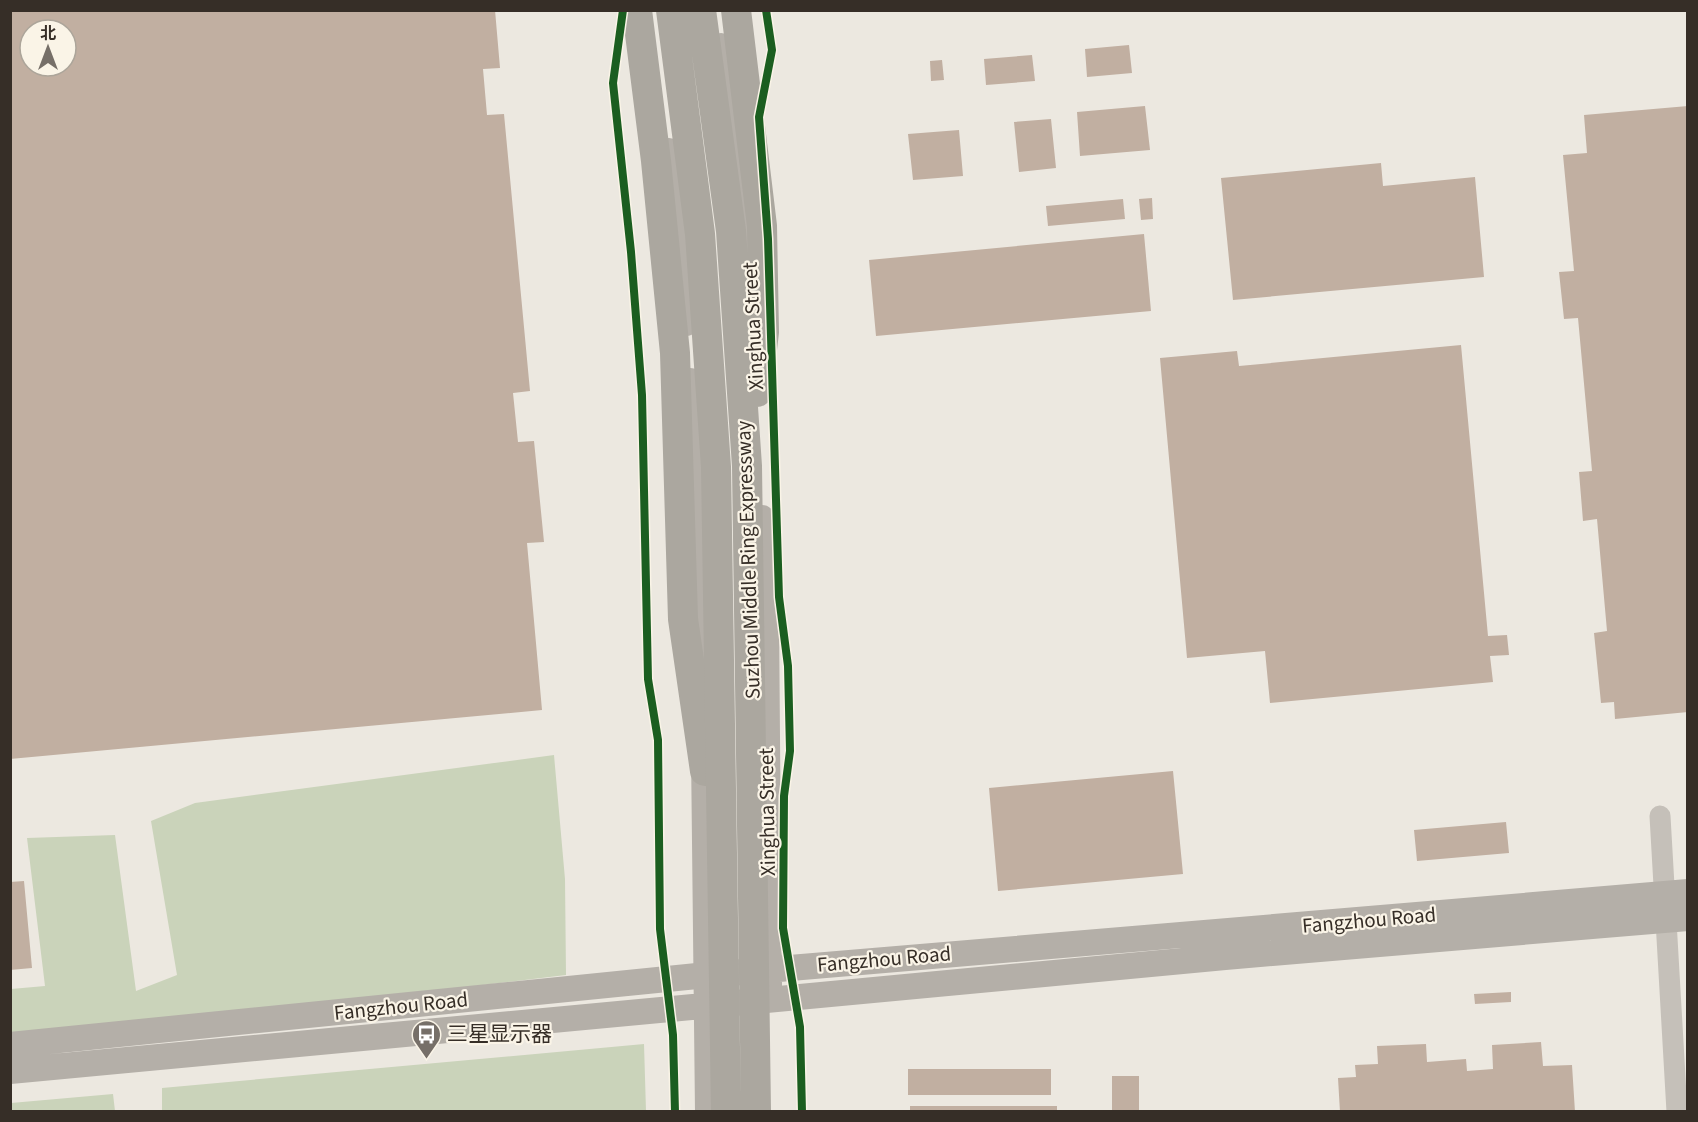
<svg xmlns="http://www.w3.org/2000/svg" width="1698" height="1122" viewBox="0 0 1698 1122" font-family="'Source Sans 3','Noto Sans SC',sans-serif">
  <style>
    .green { fill: #cad3ba }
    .building { fill: #c1afa1; fill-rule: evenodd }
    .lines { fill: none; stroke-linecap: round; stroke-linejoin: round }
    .minor { stroke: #c5c0b9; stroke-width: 21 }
    .major { stroke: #b4afa8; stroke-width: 26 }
    .highway { stroke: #aba79f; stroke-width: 30 }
    .highway-bridge { stroke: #aba79f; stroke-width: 30 }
    .cycleway-casing { stroke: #faf4e7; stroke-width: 11 }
    .cycleway { stroke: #1b5e20; stroke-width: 8 }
    .labels { text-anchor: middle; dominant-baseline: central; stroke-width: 4.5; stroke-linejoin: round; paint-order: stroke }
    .street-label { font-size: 21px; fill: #362e27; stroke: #faf4e7 }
    .poi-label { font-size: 21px; fill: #362e27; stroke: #faf4e7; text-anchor: start }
  </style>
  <rect width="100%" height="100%" fill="#ece8e0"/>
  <!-- green -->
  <path class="green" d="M554 755 565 879 566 975 193 1020 11 1035V989L45 986 27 838 115 835 136 991 177 975 151 821 195 803Z
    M644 1044 646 1111H162V1088Z
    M113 1094 115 1111H11V1103Z"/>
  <!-- building -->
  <path class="building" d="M10 10H495L500 68 483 69 487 115 504 114 530 391 513 393 518 442 534 441 544 542 527 543 542 710 10 759ZM30 30H66V66H30Z
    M1129 45 1132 73 1087 77 1085 49Z
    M1032 55 1035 81 986 85 984 59Z
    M942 60 944 80 931 81 930 61Z
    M1145 106 1150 150 1080 156 1077 112Z
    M1688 106V712L1615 719 1614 702 1601 703 1594 633 1607 631 1597 519 1583 521 1579 472 1592 471 1578 318 1564 319 1559 272 1574 271 1563 155 1587 153 1584 115Z
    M1051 119 1056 168 1019 172 1014 122Z
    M959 130 963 176 913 180 908 134Z
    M1381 163 1383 186 1475 177 1484 277 1233 300 1221 178Z
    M1152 198 1153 219 1141 220 1139 199Z
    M1123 199 1125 219 1048 226 1046 206Z
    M1144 234 1151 311 876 336 869 260Z
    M1461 345 1488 636 1507 635 1509 655 1490 656 1493 682 1270 703 1265 651 1187 658 1160 358 1237 351 1239 366Z
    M1173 771 1183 874 998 891 989 788Z
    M1506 822 1509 853 1417 861 1414 830Z
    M24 881 32 968 10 970V882Z
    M1511 992V1002L1475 1004 1474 994Z
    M1541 1042 1543 1066 1572 1065 1575 1112H1340L1338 1078 1356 1077 1355 1065 1378 1064 1377 1046 1426 1044 1427 1062 1466 1059 1467 1071 1493 1069 1492 1045Z
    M908 1069H1051V1095H908Z
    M1112 1076H1139V1112H1112Z
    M910 1106H1057V1112H910Z"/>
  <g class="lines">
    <!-- minor -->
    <path class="minor" d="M1660 816 1677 1112"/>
    <!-- major -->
    <path class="major" d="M721 46 749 239
      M669 151 686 323
      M690 381 701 668
      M762 518 766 613 769 985
      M704 752 708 1112
      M10 1045 707 975 1688 892
      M10 1071 1225 957 1688 918"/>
    <!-- highway -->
    <path class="highway" d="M637 10 656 161 675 353 683 619 705 771"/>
    <!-- highway-bridge -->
    <path class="highway-bridge" d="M671 10 700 234 716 467 726 1112
      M701 10 731 231 747 466 756 1112
      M736 10 762 226 764 332 757 392"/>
    <defs>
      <path id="cycleway" d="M623 10 613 83 631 252 642 395 648 679 658 740 660 929 673 1035 675 1112
        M766 10 772 50 759 117 768 239 779 597 788 666 790 751 784 796 783 928 800 1027 802 1112"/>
    </defs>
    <!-- cycleway casing -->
    <use href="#cycleway" class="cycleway-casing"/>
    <!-- cycleway -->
    <use href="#cycleway" class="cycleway"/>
  </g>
  <!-- icons -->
  <defs>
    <symbol id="bus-pin" viewBox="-11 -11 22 30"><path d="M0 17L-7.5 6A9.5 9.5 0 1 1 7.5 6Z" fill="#766f68" stroke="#faf4e7"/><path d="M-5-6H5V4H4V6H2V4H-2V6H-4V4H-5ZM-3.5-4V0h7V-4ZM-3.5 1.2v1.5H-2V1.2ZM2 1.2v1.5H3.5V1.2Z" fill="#fff"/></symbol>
  </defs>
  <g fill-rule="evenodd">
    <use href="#bus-pin" x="410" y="1018" width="33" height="45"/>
  </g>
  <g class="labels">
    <!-- street labels -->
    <g class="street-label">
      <text transform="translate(753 326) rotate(-93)">Xinghua Street</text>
      <text transform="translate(748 560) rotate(-92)">Suzhou Middle Ring Expressway</text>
      <text transform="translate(767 812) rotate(-91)">Xinghua Street</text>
      <text transform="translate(1369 920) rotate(-5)">Fangzhou Road</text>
      <text transform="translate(884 959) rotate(-5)">Fangzhou Road</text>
      <text transform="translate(401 1006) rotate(-6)">Fangzhou Road</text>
    </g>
    <!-- poi labels -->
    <g class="poi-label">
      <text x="447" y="1034">三星显示器</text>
    </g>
  </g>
  <!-- border -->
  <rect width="1698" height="1122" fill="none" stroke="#362e27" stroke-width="24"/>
  <!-- north arrow -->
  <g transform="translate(48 48)"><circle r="28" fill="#faf4e7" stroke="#aca59a" stroke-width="1.5"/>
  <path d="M0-4.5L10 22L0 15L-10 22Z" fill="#766f68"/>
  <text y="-9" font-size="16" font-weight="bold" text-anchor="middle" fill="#362e27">北</text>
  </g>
</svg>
